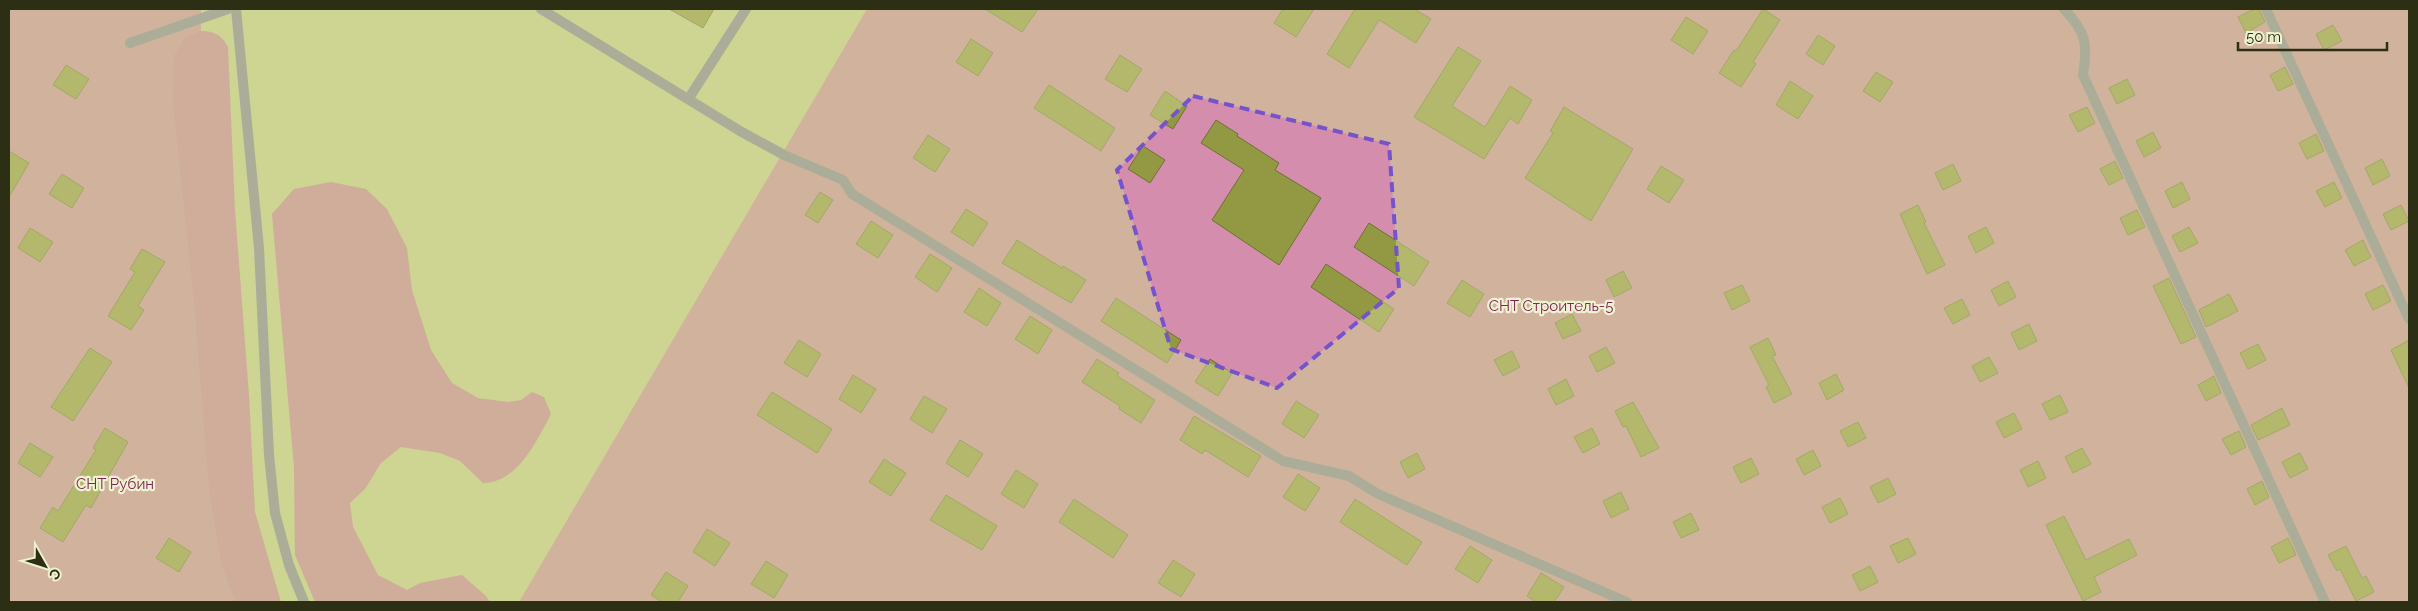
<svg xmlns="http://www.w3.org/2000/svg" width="2418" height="611" viewBox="0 0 2418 611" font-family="Raleway,sans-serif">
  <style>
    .green { fill: #d48dac }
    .forest { fill: #d17fa4 }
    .building { fill: #939842; stroke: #6e7233 }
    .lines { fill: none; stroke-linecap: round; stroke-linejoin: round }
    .minor { stroke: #847fa0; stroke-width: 10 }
    .tertiary { stroke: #847fa0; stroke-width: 10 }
    .marked { fill: none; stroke: #7453cc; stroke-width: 4; stroke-dasharray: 10 6; stroke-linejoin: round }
    .labels { text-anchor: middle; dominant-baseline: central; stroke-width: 4.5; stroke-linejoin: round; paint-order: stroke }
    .park-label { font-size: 15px; fill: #842357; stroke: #eef2d1 }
  </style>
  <rect width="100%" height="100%" fill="#ced492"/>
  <!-- green -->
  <path class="green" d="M9 9H201V63L244 602H9Z
    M867 9H2409V602H519Z"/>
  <!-- forest -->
  <path class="forest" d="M201 31C214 31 222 35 228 47L235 210 249 395 255 512 281 602H235L221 562 209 491 194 304 173 104 174 55 186 36Z
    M331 182 366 189 387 209 407 248 412 290 431 350 452 383 478 398 508 402 521 400 532 392 544 397 551 414C537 440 518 483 483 483L460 461 440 453 401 447 381 463 365 489 350 503 353 527 378 575 407 590 420 583 462 575 486 596 490 602H315L295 555 294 468 272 214 294 189Z"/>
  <!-- building -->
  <path class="building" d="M669 9H714L703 28Z
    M985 9H1038L1022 32Z
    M1283 9H1314L1296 37 1274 23Z
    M1355 9H1414L1431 19 1416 43 1379 20 1349 68 1327 54Z
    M1763 9 1780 20 1753 62 1756 64 1741 87 1719 73 1734 50 1736 51Z
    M2254 9H2259L2265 22 2246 33 2238 17Z
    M1686 17 1708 31 1693 54 1671 40Z
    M2333 25 2342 41 2324 50 2316 34Z
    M1818 35 1835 46 1823 65 1806 54Z
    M971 39 993 53 978 76 956 62Z
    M1458 47 1481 61 1452 106 1485 127 1510 86 1532 100 1518 124 1510 118 1484 159 1414 117Z
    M1120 55 1142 69 1127 92 1105 79Z
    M66 65 89 79 76 99 53 85Z
    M2285 67 2293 84 2278 91 2270 75Z
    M1876 72 1893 82 1880 102 1863 91Z
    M2127 79 2135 95 2117 104 2109 88Z
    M1790 81 1813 96 1798 119 1776 105Z
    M1049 85 1115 128 1101 151 1034 108Z
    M1165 91 1187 106 1173 129 1150 115Z
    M1564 107 1633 149 1591 221 1525 178 1553 133 1550 131Z
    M2087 107 2095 123 2078 132 2069 115Z
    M1216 120 1238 134 1237 136 1279 163 1275 170 1321 198 1279 265 1212 220 1244 170 1201 143Z
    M2153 132 2161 148 2144 157 2136 141Z
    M2316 134 2324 151 2307 159 2299 143Z
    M928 135 950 149 935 172 913 158Z
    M1143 146 1165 160 1150 183 1128 169Z
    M9 151 29 163 9 197Z
    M2382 159 2390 176 2373 185 2365 168Z
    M2115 161 2123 178 2109 185 2100 169Z
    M1953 164 1961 181 1943 190 1935 173Z
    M1661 166 1684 180 1669 203 1647 189Z
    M62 174 84 188 72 208 49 194Z
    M2182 182 2190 199 2173 208 2165 191Z
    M2334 182 2342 198 2325 207 2316 191Z
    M820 192 833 200 818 223 805 215Z
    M1918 205 1926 222 1924 223 1945 265 1927 274 1900 214Z
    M2401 205 2409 221 2391 230 2383 214Z
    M966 209 988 223 973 246 951 232Z
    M2137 210 2145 227 2128 235 2120 218Z
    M871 221 893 235 878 258 856 244Z
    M1369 223 1429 262 1414 286 1354 247Z
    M1986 227 1994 243 1976 253 1968 236Z
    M2189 227 2198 243 2180 252 2172 236Z
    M30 228 53 242 40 262 18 248Z
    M1017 240 1062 268 1063 266 1086 280 1071 303 1002 263Z
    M2363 240 2371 257 2354 266 2345 250Z
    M142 249 165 262 138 306 144 310 131 330 108 316 135 272 130 269Z
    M930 254 952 268 937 292 915 277Z
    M1326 264 1394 309 1379 332 1311 287Z
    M1623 271 1632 288 1614 297 1606 280Z
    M2169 278 2196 337 2181 344 2153 286Z
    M1462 280 1484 294 1470 317 1447 303Z
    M2008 281 2016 297 1999 306 1991 290Z
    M1742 285 1750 301 1732 310 1724 293Z
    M2383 285 2391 301 2373 310 2365 294Z
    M979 288 1001 303 987 326 964 312Z
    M2229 294 2238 311 2206 327 2199 310Z
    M1116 298 1181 340 1167 363 1101 321Z
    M1962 299 1970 315 1953 324 1944 308Z
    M1572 314 1581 331 1563 339 1555 323Z
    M1030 316 1052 330 1038 354 1015 339Z
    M2029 324 2037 341 2019 350 2011 333Z
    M1768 338 1776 355 1772 356 1792 394 1774 403 1766 387 1769 385 1750 347Z
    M799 340 821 354 807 377 784 363Z
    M2409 340V388L2391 350Z
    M2258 344 2266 360 2248 369 2240 353Z
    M1606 347 1615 363 1597 372 1589 356Z
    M90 348 112 362 73 421 51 407Z
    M1512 351 1520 367 1503 376 1494 360Z
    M1989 357 1998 373 1980 382 1972 366Z
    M1097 359 1119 373 1117 376 1155 400 1141 423 1119 409 1120 406 1082 382Z
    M1210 359 1232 373 1218 396 1195 382Z
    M1836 374 1844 390 1827 400 1819 383Z
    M853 375 876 389 861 413 839 399Z
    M2214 376 2221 393 2206 401 2198 385Z
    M1566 379 1574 396 1556 405 1548 389Z
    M772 392 832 429 817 453 757 415Z
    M2060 395 2068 412 2050 420 2042 404Z
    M924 396 947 409 932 433 910 419Z
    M1296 401 1319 415 1304 438 1282 424Z
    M1633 402 1659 448 1641 457 1626 426 1623 427 1615 411Z
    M2282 408 2290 425 2258 440 2251 425Z
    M2014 413 2022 429 2004 438 1996 422Z
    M1194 416 1261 456 1248 477 1205 450 1202 454 1180 440Z
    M1858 422 1866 438 1848 447 1840 431Z
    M105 428 128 442 91 508 86 505 63 542 40 528 53 507 58 511 96 450 93 448Z
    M1592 428 1600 444 1583 453 1574 437Z
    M2239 431 2246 447 2231 455 2222 439Z
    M960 440 983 454 968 477 946 463Z
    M30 443 53 457 40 477 18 463Z
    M2082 448 2091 464 2073 473 2065 457Z
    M1813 450 1821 466 1804 475 1796 459Z
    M1417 453 1425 469 1408 478 1400 462Z
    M2300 453 2308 469 2290 478 2282 462Z
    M1751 458 1759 474 1741 483 1733 467Z
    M884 459 906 473 891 496 869 482Z
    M2038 461 2046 478 2028 487 2020 470Z
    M1016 470 1038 484 1024 508 1001 494Z
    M1298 474 1320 488 1305 511 1283 497Z
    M1888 478 1896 494 1878 503 1870 487Z
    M2262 481 2269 497 2255 505 2247 489Z
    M1621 492 1629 509 1611 518 1603 501Z
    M946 495 997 526 982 550 930 520Z
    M1840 498 1848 514 1830 523 1822 507Z
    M1074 499 1128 535 1113 558 1059 522Z
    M1355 499 1422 542 1407 565 1340 522Z
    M1691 513 1699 530 1681 538 1673 522Z
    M2064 516 2086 560 2129 539 2137 555 2094 577 2101 592 2083 601 2046 525Z
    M707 529 730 543 715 566 693 552Z
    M169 538 191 552 179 572 156 558Z
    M1908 538 1916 554 1898 563 1890 546Z
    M2288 538 2296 555 2279 563 2271 547Z
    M1470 546 1492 560 1478 583 1455 569Z
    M2346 546 2362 578 2366 576 2374 592 2356 601 2340 569 2337 571 2328 555Z
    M1173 560 1195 574 1181 597 1158 583Z
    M766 561 788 575 774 598 751 584Z
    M1870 566 1878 582 1860 591 1852 575Z
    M666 572 688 586 678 602H662L651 595Z
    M1541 573 1564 587 1554 602H1536L1527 596Z"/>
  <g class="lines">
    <!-- minor -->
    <path class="minor" d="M541 9 740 131 784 155 843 180 852 194 1283 461 1349 476 1378 494 1627 602
      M2064 9C2086 32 2088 43 2083 75L2325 602
      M2266 9 2409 319
      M130 43 228 9
      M689 98 746 9"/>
    <!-- tertiary -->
    <path class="tertiary" d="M236 9 259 248 269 455 275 513 289 565 304 602"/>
  </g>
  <!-- marked area -->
  <path d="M0 0H2418V611H0ZM1193 96 1389 144 1399 288 1277 388 1171 349 1117 170Z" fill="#ced492" fill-opacity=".55" fill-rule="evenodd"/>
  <path class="marked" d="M1193 96 1389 144 1399 288 1277 388 1171 349 1117 170Z"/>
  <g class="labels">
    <!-- park labels -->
    <g class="park-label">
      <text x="1551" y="306">СНТ Строитель-5</text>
      <text x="115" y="484">СНТ Рубин</text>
    </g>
  </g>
  <!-- border -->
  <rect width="2418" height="611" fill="none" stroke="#2d2f14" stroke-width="20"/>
  <!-- north arrow -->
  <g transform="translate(45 566) rotate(129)" stroke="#eef2d1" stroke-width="4" paint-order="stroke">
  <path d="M0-4L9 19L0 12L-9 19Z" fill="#2d2f14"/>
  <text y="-8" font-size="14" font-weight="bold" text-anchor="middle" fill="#2d2f14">С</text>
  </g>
  <!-- scale -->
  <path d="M2238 42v8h149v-8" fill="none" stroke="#2d2f14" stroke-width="2.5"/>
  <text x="2246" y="42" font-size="15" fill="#2d2f14" stroke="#eef2d1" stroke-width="4" paint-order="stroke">50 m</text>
</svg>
